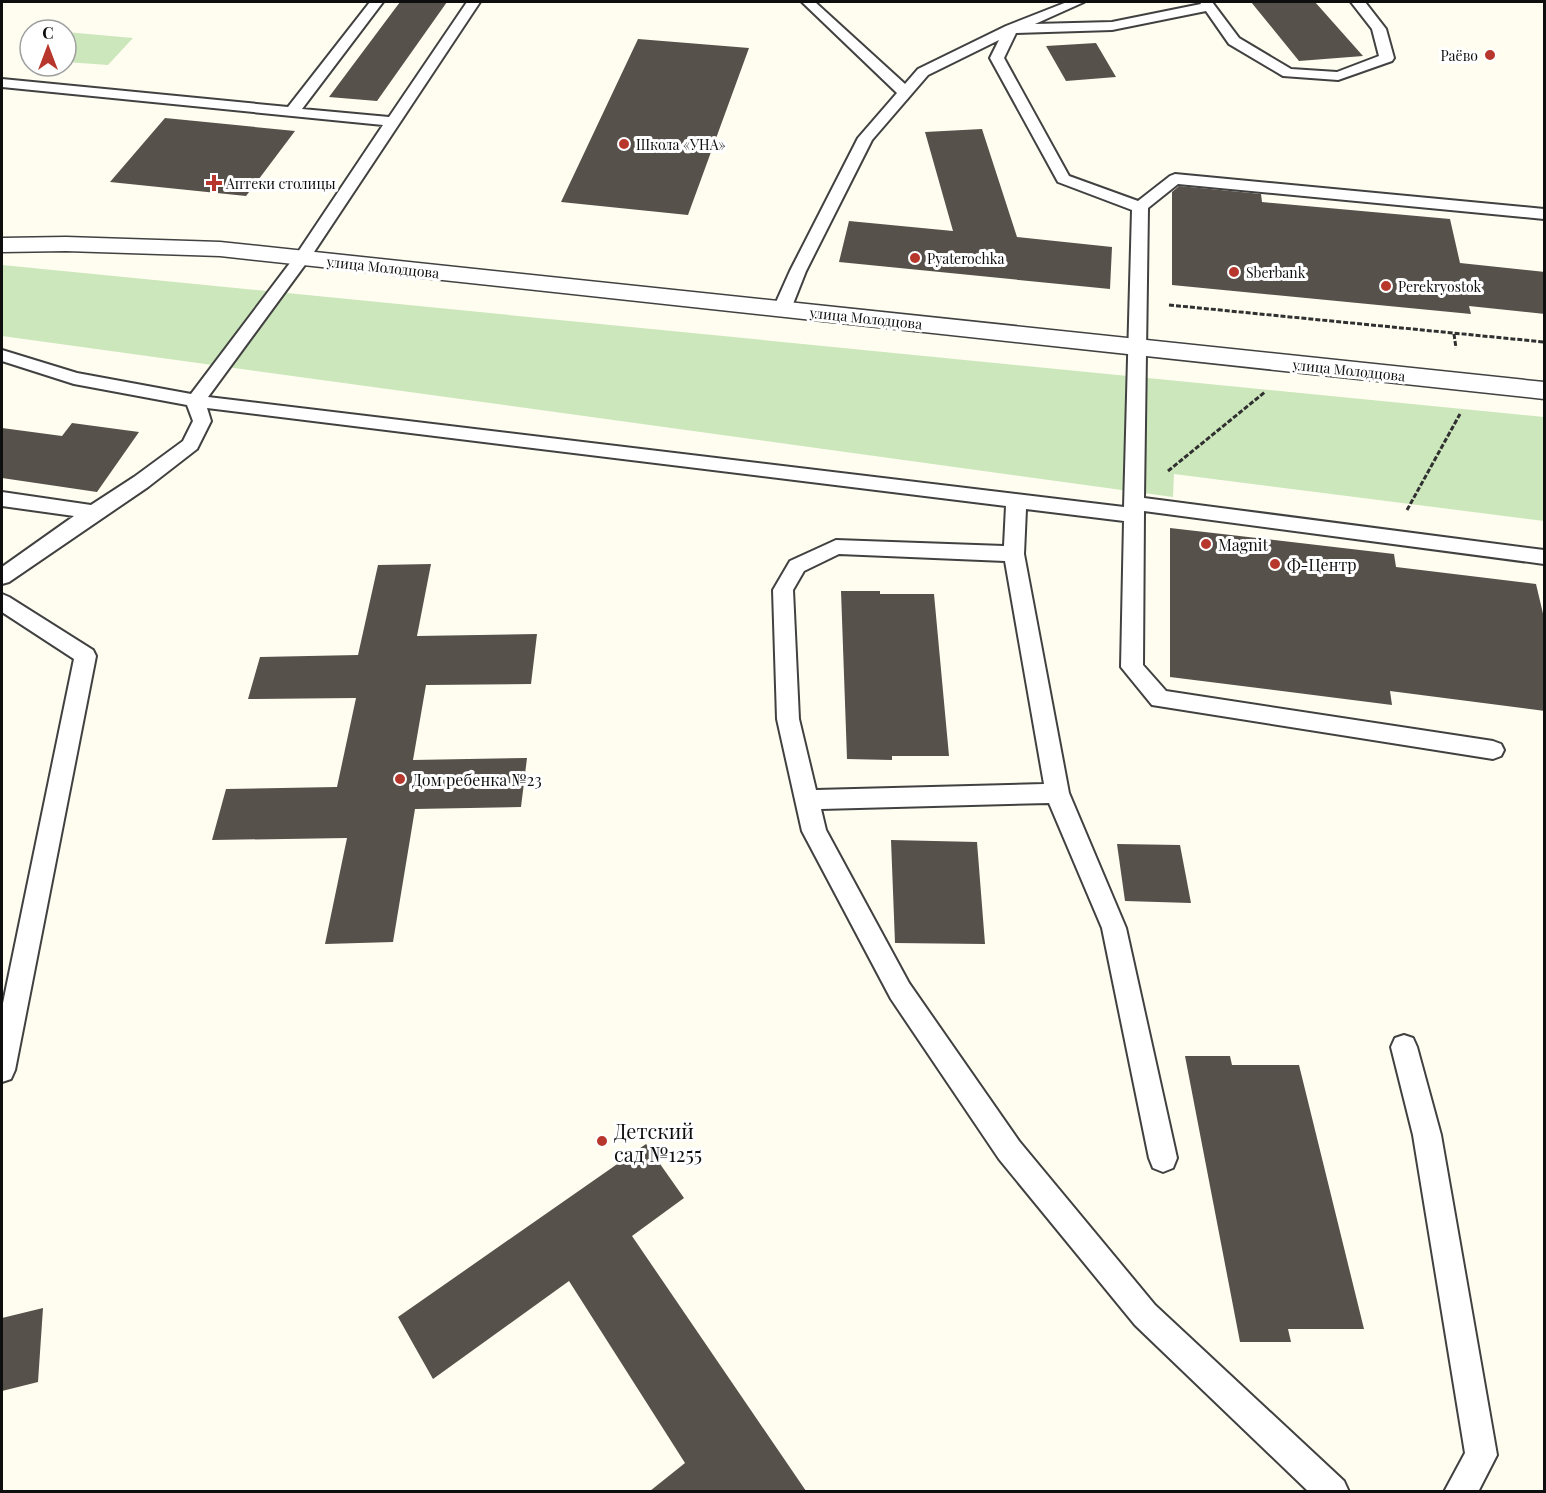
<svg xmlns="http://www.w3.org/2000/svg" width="1546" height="1493" viewBox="0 0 1546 1493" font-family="'Playfair Display',serif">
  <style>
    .green { fill: #cce7bb }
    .building { fill: #56514b }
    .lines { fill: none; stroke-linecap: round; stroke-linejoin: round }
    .service-casing { stroke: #414141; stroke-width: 4 }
    .tertiary-casing { stroke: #414141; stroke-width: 3 }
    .path { stroke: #303030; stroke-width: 3; stroke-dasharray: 5 2; stroke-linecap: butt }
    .service { fill: #fff; fill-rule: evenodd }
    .tertiary { fill: #fff; fill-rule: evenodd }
    .poi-dot { fill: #b7372d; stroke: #fff; stroke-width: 2 }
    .labels { text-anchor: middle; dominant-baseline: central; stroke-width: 6; stroke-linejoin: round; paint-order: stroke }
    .far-poi-label { font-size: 14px; fill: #0e0e0e; stroke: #fff; text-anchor: start }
    .far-street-label { font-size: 14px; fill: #0e0e0e; stroke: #fff }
    .poi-label { font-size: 16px; fill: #0e0e0e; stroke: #fff; text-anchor: start }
    .near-poi-label { font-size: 20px; fill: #0e0e0e; stroke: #fff; text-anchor: start }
  </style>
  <rect width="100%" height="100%" fill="#fefdf0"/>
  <!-- green -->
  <path class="green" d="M66 32 133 38 108 65 66 62Z
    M2 265 1544 417V521L1174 474 1173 497 2 336Z"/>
  <!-- building -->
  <path class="building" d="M400 2H447L377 101 329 97Z
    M1251 2H1315L1363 56 1299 61Z
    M638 39 749 48 688 215 561 202Z
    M1096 43 1116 77 1066 81 1046 46Z
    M165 118 295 131 246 196 110 182Z
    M982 129 1017 237 1112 247 1110 289 839 262 849 221 953 231 925 132Z
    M1179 186 1261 194 1262 202 1450 219 1460 263 1545 272V314L1469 306 1471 314 1172 285V192Z
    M72 423 139 432 97 492 2 478V428L62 436Z
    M1170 528 1394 554 1396 567 1536 584 1545 622V711L1390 691 1392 705 1170 677Z
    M431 564 417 636 537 634 531 684 426 685 413 760 527 758 521 807 415 809 393 942 325 944 347 838 212 840 226 789 337 787 356 698 248 699 260 657 358 655 378 565Z
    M841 591H880V594H934L949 756H892V760L847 759Z
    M891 840 977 842 985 944 895 943Z
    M1117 844 1180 845 1191 903 1125 901Z
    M1185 1056H1230L1232 1065H1299L1364 1329H1288L1291 1342H1240Z
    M646 1144 684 1198 632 1236 806 1491H650L685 1463 569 1281 433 1379 398 1317Z
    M43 1308 38 1382 2 1391V1318Z"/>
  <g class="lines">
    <defs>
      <path id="service" d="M370 2H383L302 109 389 117 467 2H480L310 258 208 397 1124 507 1132 210 1058 182 990 58 999 40 928 75 872 140 806 271 791 309 788 313H776L773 309 790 271 858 138 897 93 802 2H815L905 84 918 69 1006 26 1067 2H1084L1035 24 1112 22 1201 4 1200 2H1212L1239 38 1291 69 1337 72 1379 56 1372 29 1351 2H1365L1386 29 1394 58 1392 61 1338 80 1283 76 1229 44 1206 11 1112 30 1016 33 1004 58 1069 176 1138 201 1170 176 1175 174 1544 209V219L1178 184 1148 208 1144 498 1544 550V564L1144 511 1143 665 1166 691 1493 741 1501 744 1504 750 1501 756 1493 759 1152 705 1121 667 1124 521 1026 509 1024 554 1069 793 1126 928 1177 1158 1173 1168 1163 1172 1153 1168 1149 1158 1102 928 1049 803 821 809 826 830 909 983 1019 1141 1155 1305 1344 1481 1349 1492H1309L1135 1325 999 1159 891 999 802 831 777 719 773 590 790 561 836 540 1004 546 1006 506 207 408 211 421 197 449 148 487 9 582 2 584V567L74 516 2 506V492L91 505 134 477 183 441 193 421 187 405 74 384 2 361V350L77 373 191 394 296 255 383 125 2 87V79L288 107ZM839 554 1005 561 1044 784 816 790 799 719 793 590 804 571Z
        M2 594 9 597 93 650 96 656 15 1070 11 1079 2 1082V1008L74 659 2 612Z
        M1404 1035 1413 1038 1417 1047 1441 1135 1497 1455 1478 1492H1444L1465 1453 1413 1135 1391 1047 1395 1038Z"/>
      <path id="tertiary" d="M66 237 220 242 1544 382V399L220 256 66 251 2 252V238Z"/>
    </defs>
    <!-- service casing -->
    <use href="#service" class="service-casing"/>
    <!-- tertiary casing -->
    <use href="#tertiary" class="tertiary-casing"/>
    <!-- path -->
    <path class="path" d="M1169 305 1544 342
      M1454 334 1456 348
      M1168 471 1265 392
      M1407 510 1460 414"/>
    <!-- service -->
    <use href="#service" class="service"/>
    <!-- tertiary -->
    <use href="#tertiary" class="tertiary"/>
  </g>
  <!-- markers -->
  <g class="poi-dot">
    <circle cx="1490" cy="55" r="6"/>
    <circle cx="624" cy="144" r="6"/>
    <path d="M211 174h6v6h6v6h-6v6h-6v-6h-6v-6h6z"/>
    <circle cx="915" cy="258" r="6"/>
    <circle cx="1234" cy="272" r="6"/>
    <circle cx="1386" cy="286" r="6"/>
    <circle cx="1206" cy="544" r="6"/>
    <circle cx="1275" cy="564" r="6"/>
    <circle cx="400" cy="779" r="6"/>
    <circle cx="602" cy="1141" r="6"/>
  </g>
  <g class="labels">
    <!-- far-poi labels -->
    <g class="far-poi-label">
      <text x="1478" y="55" text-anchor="end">Раёво</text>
      <text x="636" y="144">Школа «УНА»</text>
      <text x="226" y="183">Аптеки столицы</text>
      <text x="927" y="258">Pyaterochka</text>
      <text x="1246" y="272">Sberbank</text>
      <text x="1398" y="286">Perekryostok</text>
    </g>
    <!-- far-street labels -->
    <g class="far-street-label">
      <text transform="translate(383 267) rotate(6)">улица Молодцова</text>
      <text transform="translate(866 318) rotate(6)">улица Молодцова</text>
      <text transform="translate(1349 370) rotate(6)">улица Молодцова</text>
    </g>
    <!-- poi labels -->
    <g class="poi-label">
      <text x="1218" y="544">Magnit</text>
      <text x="1287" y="564">Ф-Центр</text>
      <text x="412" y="779">Дом ребенка №23</text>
    </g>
    <!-- near-poi labels -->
    <g class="near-poi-label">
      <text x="614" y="1130">Детский<tspan x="614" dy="23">сад №1255</tspan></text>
    </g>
  </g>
  <!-- border -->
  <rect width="1546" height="1493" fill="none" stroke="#0e0e0e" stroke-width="6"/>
  <!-- north arrow -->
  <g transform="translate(48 48)"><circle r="28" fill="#ffffff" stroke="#9f9f9f" stroke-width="1.5"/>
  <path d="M0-4.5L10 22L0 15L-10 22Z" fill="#b7372d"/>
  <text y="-9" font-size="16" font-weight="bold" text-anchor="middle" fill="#0e0e0e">С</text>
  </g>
</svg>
